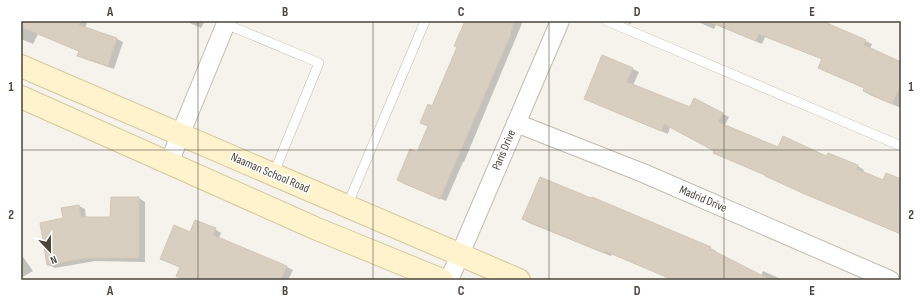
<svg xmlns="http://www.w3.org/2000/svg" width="922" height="301" viewBox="0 0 922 301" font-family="'Sofia Sans Condensed',sans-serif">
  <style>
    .shadow { fill: #0003 }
    .building { fill: #d8cfc1; stroke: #d3c7b4 }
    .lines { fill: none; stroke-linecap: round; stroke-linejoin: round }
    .lane-casing { stroke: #c2bbae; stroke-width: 10 }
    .street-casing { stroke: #c2bbae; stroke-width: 20 }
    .secondary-casing { stroke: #d6c79b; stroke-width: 24 }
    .lane { stroke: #fff; stroke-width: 9 }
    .street { stroke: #fff; stroke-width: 18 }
    .secondary { stroke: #fff3cd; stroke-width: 22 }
    .grid { fill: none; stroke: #4b4439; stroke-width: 1; stroke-opacity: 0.55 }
    .labels { text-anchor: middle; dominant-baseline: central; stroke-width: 3; stroke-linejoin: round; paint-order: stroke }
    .street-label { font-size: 12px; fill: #4b4439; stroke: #fff }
    .neatline { fill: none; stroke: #4b4439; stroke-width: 1.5 }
    .grid-label { font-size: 13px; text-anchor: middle; font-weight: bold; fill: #4b4439 }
  </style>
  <rect width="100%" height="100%" fill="#f6f3ec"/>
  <!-- shadow -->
  <path class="shadow" d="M21 21H83L87 23 85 28 117 39 123 42 114 69 85 59 78 55 80 52 38 34 33 44 21 39Z
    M185 21H205L201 28Z
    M466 21H523L464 162H463L446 201 404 184 398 180 418 154 429 127 421 122 432 108 458 47Z
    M624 21H635L630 24Z
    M696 21H822L866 41 872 44 870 49 901 63V108L870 95 864 91 865 88 825 71 819 68 822 59 765 37 762 44 716 25 714 29Z
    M633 69 639 72 633 85 690 108 695 99 729 117 725 125 779 148 827 157 828 154 858 166 864 170 863 173 884 181 901 180V235L894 231 721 156 715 153V151L670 127 668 134 592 102Z
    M112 198H139L145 202V262L95 261 55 268 48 265 41 223 65 219 79 206 85 209 86 218H111Z
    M523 219 710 248 716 251V253L761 276 763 271 783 280H674L612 254 611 256 529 223Z
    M215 229 221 233 219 238 287 267 293 270 289 278 293 280H184L177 276 181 268 161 259 191 233Z
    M21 254 33 271 21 278Z"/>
  <!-- building -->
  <path class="building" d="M21 21H81L79 25 117 38 108 66 77 56 79 51 21 27Z
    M465 21H515L510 34H511L473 122 440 199 397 180 410 149 417 152 428 126 420 123 428 104 432 106 457 47 454 46Z
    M708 21H822L866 40 864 45 901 62V85L892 104 863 91 864 88 818 68 822 59 759 34 756 41Z
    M602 55 633 68 627 82 690 107 694 98 723 113 718 122 778 147 783 136 826 156 828 153 858 165 857 169 883 180 886 173 901 179V234L807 195 765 176V175L713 153 714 151 664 124 661 131 584 99Z
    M540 177 591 198 592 197 711 247 710 249 771 280H673L605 251 604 253 522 219Z
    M111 197H139V258H88L47 265 40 223 63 218 61 208 79 205 81 217H110Z
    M195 220 216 228 213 235 287 266 281 280H185L176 276 180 267 160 259 174 225 190 232Z"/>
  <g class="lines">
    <defs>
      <path id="lane" d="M607 21 901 146
        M226 24 319 63 273 175
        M347 206 425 21"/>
      <path id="street" d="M516 123 643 173 890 280
        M169 164 180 135 227 21
        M449 280 560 21"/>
      <path id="secondary" d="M21 66 519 280
        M21 97 317 229 442 280"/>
    </defs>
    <!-- lane casing -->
    <use href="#lane" class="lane-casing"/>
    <!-- street casing -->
    <use href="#street" class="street-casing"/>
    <!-- secondary casing -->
    <use href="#secondary" class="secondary-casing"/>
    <!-- lane -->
    <use href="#lane" class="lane"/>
    <!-- street -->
    <use href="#street" class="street"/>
    <!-- secondary -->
    <use href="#secondary" class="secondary"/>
  </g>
  <!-- grid -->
  <path class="grid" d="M198 21V280M373 21V280M549 21V280M724 21V280M21 150H901"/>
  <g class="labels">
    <!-- street labels -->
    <g class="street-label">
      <text transform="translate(504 150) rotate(-67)">Paris Drive</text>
      <text transform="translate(270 173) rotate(23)">Naaman School Road</text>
      <text transform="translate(703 199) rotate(23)">Madrid Drive</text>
    </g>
  </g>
  <!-- border -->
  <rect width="922" height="301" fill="none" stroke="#ffffff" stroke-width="44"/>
  <!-- north arrow -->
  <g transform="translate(50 251) rotate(158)" stroke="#ffffff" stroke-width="3" paint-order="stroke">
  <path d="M0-3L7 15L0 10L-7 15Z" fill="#4b4439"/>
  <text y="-6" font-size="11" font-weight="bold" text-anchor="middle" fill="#4b4439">N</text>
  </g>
  <rect x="22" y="22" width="878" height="257" class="neatline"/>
  <g class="grid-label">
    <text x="110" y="16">A</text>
    <text x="285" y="16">B</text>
    <text x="461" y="16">C</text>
    <text x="637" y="16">D</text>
    <text x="812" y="16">E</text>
    <text x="11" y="91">1</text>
    <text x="911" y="91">1</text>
    <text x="11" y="219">2</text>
    <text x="911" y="219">2</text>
    <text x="110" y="295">A</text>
    <text x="285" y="295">B</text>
    <text x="461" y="295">C</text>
    <text x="637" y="295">D</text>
    <text x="812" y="295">E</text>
  </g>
</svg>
